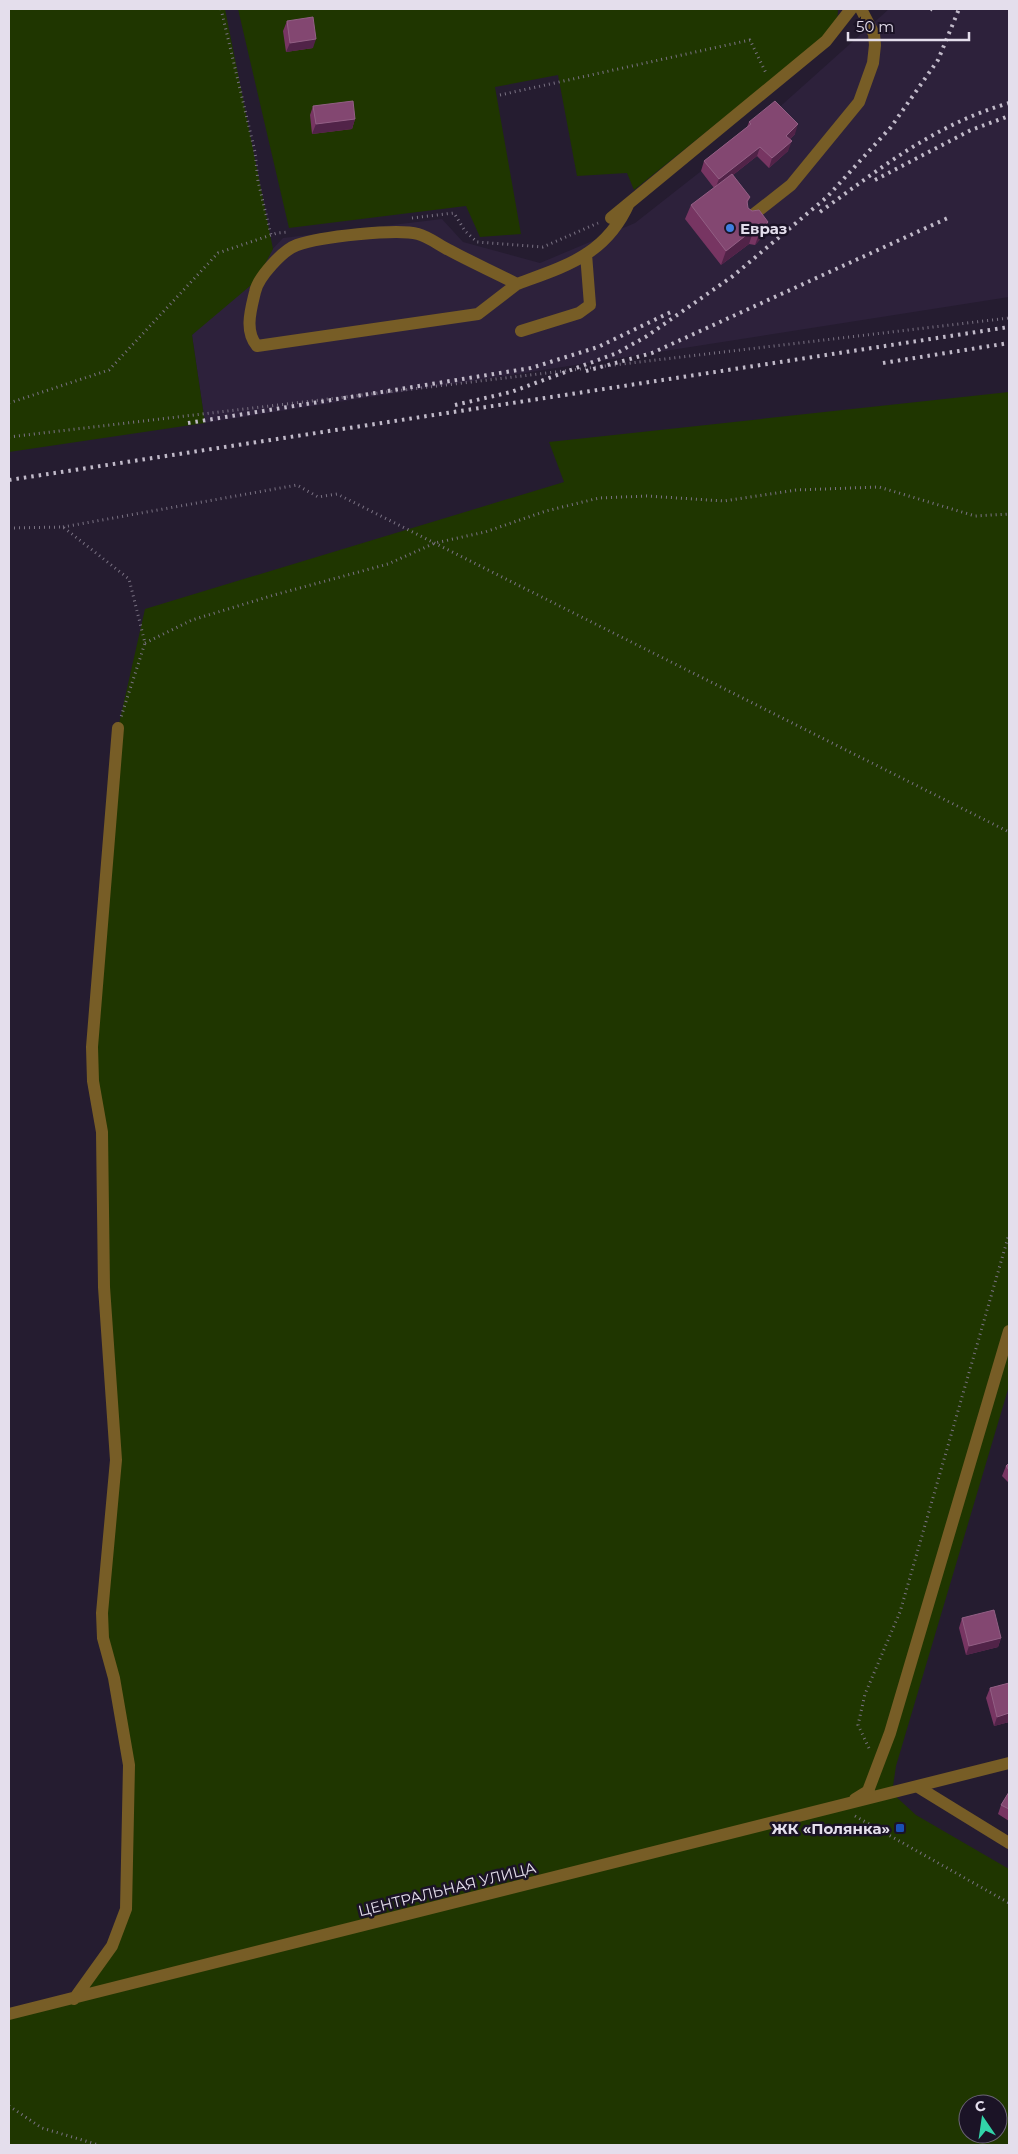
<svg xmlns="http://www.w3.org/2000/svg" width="1018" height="2154" viewBox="0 0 1018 2154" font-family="Montserrat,sans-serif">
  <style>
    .built { fill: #2d213b }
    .green { fill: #1f3600; fill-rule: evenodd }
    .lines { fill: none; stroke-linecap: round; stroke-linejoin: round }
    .path { stroke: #7a7283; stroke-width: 3; stroke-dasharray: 1 4; stroke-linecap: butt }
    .minor { stroke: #775d26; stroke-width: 12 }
    .rail { stroke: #c1bac9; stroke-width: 4; stroke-dasharray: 2.5 5; stroke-linecap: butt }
    .wall { fill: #773562 }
    .shaded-wall { fill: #512348 }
    .building { fill: #834771; stroke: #925f84 }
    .shop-dot { fill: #3f7fe0; stroke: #1b1326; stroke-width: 2 }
    .transit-dot { fill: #1a4fb4; stroke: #1b1326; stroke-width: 2 }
    .labels { text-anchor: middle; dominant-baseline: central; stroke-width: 5; stroke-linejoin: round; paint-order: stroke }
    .poi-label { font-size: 15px; font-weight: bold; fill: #e4deec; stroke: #1b1326; text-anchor: start }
    .street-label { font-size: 15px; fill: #e4deec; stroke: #1b1326 }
  </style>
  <rect width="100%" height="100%" fill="#251c30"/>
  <!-- built -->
  <path class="built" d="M889 9H1009V297L205 423 192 335 283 238 442 219 463 242 540 263 635 223 756 128Z"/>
  <!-- green -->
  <path class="green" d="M9 9H225L273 249 256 281 192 335 205 423 9 452Z
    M238 9H838L837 27 634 190 627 173 577 176 558 75 495 87 521 234 480 237 466 206 289 228Z
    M1009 392V1386L896 1766 892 1793 916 1815 1009 1869V2145H9V2014L74 1999 112 1946 126 1909 129 1765 103 1638 116 1460 102 1132 93 1081 118 728 145 609 564 482 549 442ZM968 2104H998V2134H968Z"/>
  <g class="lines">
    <!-- path -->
    <path class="path" d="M221 9 255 152 258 181 271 235
      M500 95 750 40 766 73
      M412 218 454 213 465 231 477 242 543 247 598 223
      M9 403 109 370 218 253 277 233 289 232
      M9 437 1009 318
      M63 527 297 485 318 497 337 494 1009 832
      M9 528 63 527 129 579 145 643 121 717
      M145 643 192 620 274 595 388 564 435 543 485 532 546 511 599 498 647 496 724 501 796 490 879 487 975 516 1009 514
      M869 1748 858 1725 865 1694 900 1612 1009 1234
      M855 1816 1009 1903
      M9 2106 42 2128 99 2145"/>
    <!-- minor -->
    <path class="minor" d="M611 218 826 41 851 9
      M749 218 791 185 859 102 873 63 875 45 874 34 861 9
      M517 284 478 314 257 346C244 331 251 309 255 292 258 277 283 250 297 245 319 237 397 228 418 234 429 237 439 245 449 250 471 262 494 272 517 284 566 266 606 255 629 203
      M521 331 579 313 590 305 586 254
      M918 1787 1009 1843
      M855 1799 868 1791 890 1733 1009 1331
      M74 1999 112 1946 126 1909 129 1765 114 1678 103 1638 102 1613 116 1460 104 1287 102 1132 93 1081 92 1047 118 728
      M9 2014 1009 1763"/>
    <!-- rail -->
    <path class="rail" d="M930 10 931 9
      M875 180 971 130 1009 116
      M820 212C882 167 934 125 1009 103
      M883 363 1009 343
      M586 371 652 353 950 217
      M455 405 511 392 617 353 647 336 733 276 827 197 891 127 938 60 959 9
      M188 423 531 368 598 347 673 311
      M9 480 1009 327"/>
  </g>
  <!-- wall -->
  <path class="wall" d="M287 21 313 48 286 52 283 31Z
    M313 106 355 119 352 129 312 134 310 115Z
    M749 122 795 134 790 139 788 151 769 168 757 156 733 175 750 197 747 204 748 208 768 222 763 236 755 245 749 244 721 265 685 219 691 205 714 188 701 171 704 161 747 127Z
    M1009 1463V1483L1002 1476 1006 1466Z
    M962 1618 1001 1638 998 1647 966 1655 959 1628Z
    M1009 1683V1722L994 1726 986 1698 990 1688Z
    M1009 1792V1821L998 1814 1001 1805Z"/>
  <!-- shaded-wall -->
  <path class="shaded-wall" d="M316 39 313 48 286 52 290 43Z
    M355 119 352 129 312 134 316 124Z
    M798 124 795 134 783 146 786 136Z
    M792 141 788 151 769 168 772 158Z
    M760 147 757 156 715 189 719 179Z
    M768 222 763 236 755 245 760 231Z
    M754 229 749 244 721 265 726 251Z
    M1001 1638 998 1647 966 1655 969 1646Z
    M1009 1713V1722L994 1726 997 1717Z"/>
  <!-- building -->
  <path class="building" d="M313 17 316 39 290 43 287 21Z
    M353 101 355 119 316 124 313 106Z
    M775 101 798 124 786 136 792 141 772 158 760 147 719 179 704 161 751 124 749 122Z
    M732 174 750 197 747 201 748 208 752 211 759 210 768 222 760 231 754 229 726 251 691 205Z
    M1009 1463V1470L1006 1466Z
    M994 1610 1001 1638 969 1646 962 1618Z
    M1009 1683V1713L997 1717 990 1688Z
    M1009 1792V1809L1001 1805Z"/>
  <!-- markers -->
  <circle class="shop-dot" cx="730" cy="228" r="5"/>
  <rect class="transit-dot" x="895" y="1823" width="10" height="10" rx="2.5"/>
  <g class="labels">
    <!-- poi labels -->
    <g class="poi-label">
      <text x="740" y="228">Евраз</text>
      <text x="890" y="1828" text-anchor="end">ЖК «Полянка»</text>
    </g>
    <!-- street labels -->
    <g class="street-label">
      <text transform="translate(447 1889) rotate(-14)">ЦЕНТРАЛЬНАЯ УЛИЦА</text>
    </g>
  </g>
  <!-- border -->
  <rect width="1018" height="2154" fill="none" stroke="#e4deec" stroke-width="20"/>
  <!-- north arrow -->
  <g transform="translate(983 2119) rotate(347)"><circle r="24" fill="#1b1326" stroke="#6b6475"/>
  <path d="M0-4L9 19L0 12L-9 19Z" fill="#32d4a9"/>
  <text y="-8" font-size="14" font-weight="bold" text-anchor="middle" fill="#e4deec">С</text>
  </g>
  <!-- scale -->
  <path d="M848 32v8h121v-8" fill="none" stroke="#e4deec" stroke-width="2.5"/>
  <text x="856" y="32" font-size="15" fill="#e4deec" stroke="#1b1326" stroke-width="4" paint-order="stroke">50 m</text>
</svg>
